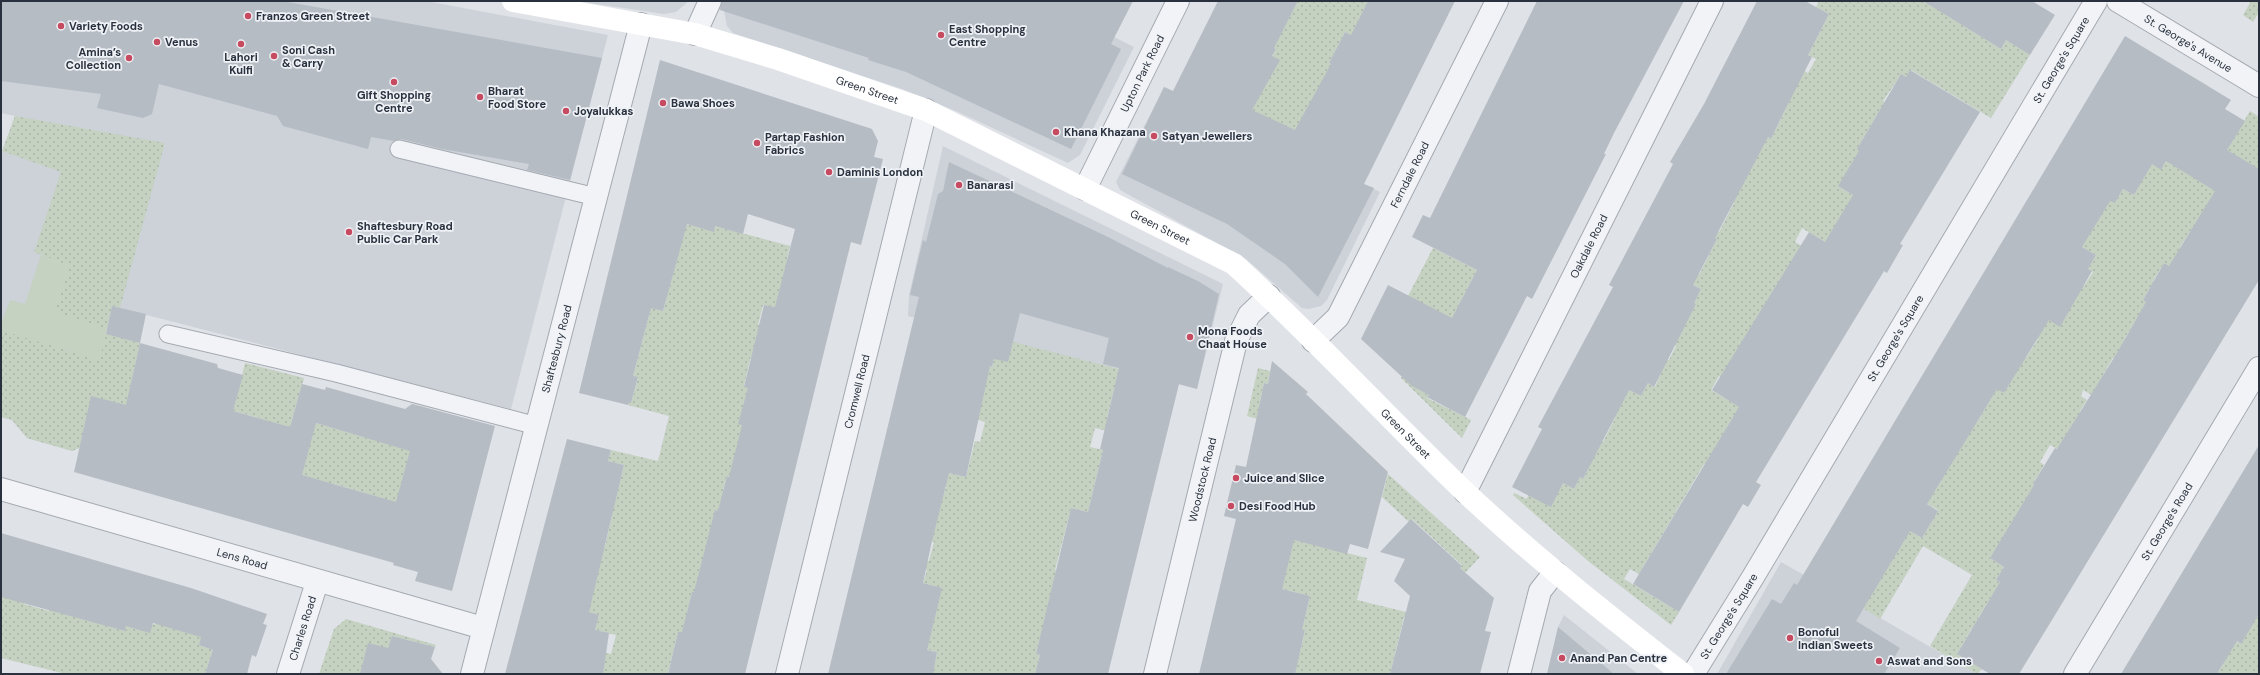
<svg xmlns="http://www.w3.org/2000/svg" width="2260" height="675" viewBox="0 0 2260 675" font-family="'DM Sans',sans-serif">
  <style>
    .built { fill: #cdd2d9 }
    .grass { fill: url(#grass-dots) }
    .park { fill: #c5d1c1 }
    .building { fill: #b6bcc4; fill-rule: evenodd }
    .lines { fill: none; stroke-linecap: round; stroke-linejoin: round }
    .service-casing { stroke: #a5a9b1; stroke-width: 19 }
    .minor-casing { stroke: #a5a9b1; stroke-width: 24 }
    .tertiary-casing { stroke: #a5a9b1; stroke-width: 24 }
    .service { stroke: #f1f3f6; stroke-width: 17 }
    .minor { stroke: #f1f3f6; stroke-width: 22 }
    .tertiary { stroke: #f1f3f6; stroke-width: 22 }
    .secondary { stroke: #fff; stroke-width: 22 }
    .poi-dot { fill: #c64a60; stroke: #eef1f5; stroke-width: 1.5 }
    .labels { text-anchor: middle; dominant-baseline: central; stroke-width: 3.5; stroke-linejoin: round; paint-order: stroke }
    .poi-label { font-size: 11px; font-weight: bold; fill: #29313e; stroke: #eef1f5; text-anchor: start }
    .street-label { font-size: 11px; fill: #29313e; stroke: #eef1f5 }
  </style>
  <defs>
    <pattern id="grass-dots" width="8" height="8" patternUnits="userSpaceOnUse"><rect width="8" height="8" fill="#c5d1c1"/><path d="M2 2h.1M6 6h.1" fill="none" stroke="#a9b4a7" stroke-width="1.8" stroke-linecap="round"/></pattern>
  </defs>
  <rect width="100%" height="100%" fill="#dfe2e7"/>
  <!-- built -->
  <path class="built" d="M1 1H426L608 35 511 409 112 306 80 446 72 451 27 438 12 420 1 417V155L15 116 1 113Z
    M577 1H689L676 12 664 14Z
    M692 1H1042L1134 47 1080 155 1068 163 958 112 902 89 733 33 727 26 724 11Z
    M1164 87 1380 192 1327 300 1321 306 1309 309 1302 308 1246 259 1120 190 1116 182Z
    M943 146 1223 284 1197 389 908 316 909 295Z
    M1781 562 1863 608 1977 674H1717Z
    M1564 615 1638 674H1547L1558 627Z"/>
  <!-- grass -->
  <path class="grass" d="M1298 1H1368L1357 24 1387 56 1345 32 1329 63 1373 85 1295 130 1237 123 1276 49 1246 33 1280 35Z
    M1819 1H1942L1946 15 2001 49 2006 40 2030 55 1991 118 1911 70 1906 77 1901 75 1883 101 1923 125 1877 115 1857 149 1894 171 1838 186 1873 207 1830 245 1802 228 1795 242 1841 270 1731 383 1719 376 1711 390 1755 416 1733 417 1715 448 1731 458 1704 464 1639 574 1630 569 1624 579 1679 612 1671 625 1588 561 1513 495 1514 493 1527 499 1528 495 1563 483 1574 489 1580 477 1583 479 1590 465 1576 457 1599 440 1603 442 1615 418 1610 416 1606 379 1641 396 1648 383 1655 387 1661 373 1620 351 1627 339 1669 360 1676 346 1665 340 1688 319 1696 304 1694 303 1701 289 1690 283 1700 273 1717 239 1686 222 1688 217 1719 232 1734 203 1731 201 1767 137 1771 139 1791 98 1785 61 1808 73 1816 59 1808 55 1829 14 1816 7Z
    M2251 1H2259V12L2253 22 2243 15Z
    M2186 73 2208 86 2197 105 2225 153 2250 111 2259 117V169L2205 238 2191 230 2180 247 2193 256 2182 274 2164 263 2153 281 2198 308 2151 286 2143 300 2147 302 2125 338 2129 341 2117 361 2113 358 2103 375 2108 378 2131 418 2083 390 2081 396 2087 400 2080 411 2086 415 2060 450 2050 445 2040 462 2044 465 2033 484 2037 487 1990 558 2004 567 1996 580 2024 597 1993 594 1978 618 2003 633 1996 643 1972 628 1957 654 1982 669 1977 674 1930 646 1972 575 1923 546 1880 619 1863 608 1882 514 1922 538 1938 510 1898 487 1933 494 1941 481 1948 404 1977 422 1992 397 1993 386 2004 393 2014 376 2015 351 2026 358 2038 339 2026 332 2011 298 2060 326 2078 295 2030 265 2035 256 2084 286 2093 272 2088 269 2096 255 2077 244 2097 192 2115 203 2123 189 2134 195 2141 182 2147 161 2161 169 2169 157Z
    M15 116 165 143 120 308 112 306 107 329 54 312 70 266 34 252 61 172 2 151Z
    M686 224 713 231 715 226 790 246 787 259 802 263 775 307 763 305 758 325 763 326V358L751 356 744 386 763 392V430L750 482 727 476 723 490 730 492 725 513 716 510 695 592H692L687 612 695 636 678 632 668 673 673 674H584L580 647 611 654 616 635 595 630 599 615 567 607 605 546 612 516 595 511 616 497 624 465 608 461 611 450 658 461 669 416 628 405 629 403H631L638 378 633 376 650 312 603 299 604 294 663 311 667 297 646 291 669 289Z
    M1433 248 1477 270 1429 363 1411 385 1429 395 1427 398 1471 420 1462 438 1401 378 1410 361 1408 296Z
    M1 330 99 360 106 333 140 343 129 393 146 398 210 395 72 451 27 438 12 420 1 417Z
    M1013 342 1123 370 1114 389 1107 418 1112 432 1095 428 1090 447 1103 450 1088 512 1071 508 1055 570 1082 577 1039 641 1036 654 1040 655 1035 674H893L935 663 937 652 914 646 942 588 923 583 927 570 921 568 923 560 929 561 934 542 927 540 946 487 919 466 966 477 975 441 980 442 985 422 978 420V364L992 367 994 359Z
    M245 363 304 378 284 447 316 423 363 437 407 430 413 404 445 413 421 522 368 494 334 484 330 498 297 489 259 418 233 411Z
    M1258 368 1270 371 1268 384 1264 383 1259 405 1261 408 1258 419 1247 416Z
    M1388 474 1480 557 1465 573 1460 568 1462 565 1412 519 1409 522 1382 497Z
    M1262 532 1367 558 1357 600 1455 624 1454 629 1404 617 1390 674H1292L1280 647 1300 652 1305 631 1302 630 1310 596 1282 589Z
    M1 581 29 585 24 604 49 611 50 609 125 631 126 626 207 621 199 645 213 650 205 674H66L1 658Z
    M2256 616 2259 618V674H2217L2223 665V633L2241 644Z
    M346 619 436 645 435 647 392 636 388 648 360 674H319L334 629Z"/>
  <!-- park -->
  <path class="park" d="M41 255 70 266 54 312 107 329 99 360 1 330V324L10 300 25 304Z"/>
  <!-- building -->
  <path class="building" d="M1 1H282L602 58 570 180 527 170 529 164 442 149 401 139 394 141 371 137 368 149 283 126 277 116 159 84 152 114 143 118 97 108 101 94 1 81Z
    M722 1H1133L1111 44 1121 49 1071 149 906 72 868 60 869 58 720 10Z
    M1218 1H1298L1274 48 1276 49 1272 56 1280 60 1252 110 1295 130 1331 64 1329 63 1345 32 1351 35 1368 1H1455L1364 184 1374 188 1318 297 1285 264 1227 224 1122 174 1164 87 1173 91Z
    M1537 1H1684L1614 133 1604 154H1606L1532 299 1527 296 1465 417 1427 397 1429 395 1412 386 1361 339 1388 285 1452 318 1477 270 1412 237 1423 215 1430 218Z
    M1757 1H1805L1829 14 1808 55 1812 57 1781 118 1771 139 1768 137 1715 238 1717 239 1693 285 1701 289 1694 303 1696 304 1654 387 1648 383 1641 396 1629 390 1583 479 1580 477 1574 489 1563 483 1551 507 1512 487 1542 429 1538 427 1613 287 1609 285 1673 164 1670 162 1704 104Z
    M1923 1H2032L2055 15 2030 55 2006 40 2001 49Z
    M2125 36 2231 100 2225 109 2245 121 2227 150 2259 169V280L2019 674H1990L1957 654 2000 582 1996 580 2004 567 1990 558 2034 485 2033 484 2055 448 2057 449 2117 353 2146 302 2143 300 2164 263 2169 266 2215 191 2166 161 2161 170 2152 164 2134 195 2123 189 2115 203 2110 201 2082 247 2096 255 2088 269 2092 271 2060 327 2049 320 2004 393 1997 389 1927 504 1938 511 1922 538 1910 531 1856 621 1900 648 1884 674H1726L1772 599 1781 604 1794 583 1797 585Z
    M660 60 872 129 878 141 874 157 883 159 861 245 851 242 745 674H668L678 632H682L692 592H694L715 510 718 511 727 476 729 477 742 425 738 424 748 388 744 387 764 305 775 307 795 229 748 214 743 234 715 226 714 232 687 224 663 311 651 308 633 376 638 377 631 403H629L628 405 579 393Z
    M1910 70 1980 112 1900 244 1903 245 1887 273 1884 271 1756 482 1761 485 1748 507 1743 504 1679 612 1633 584 1739 407 1712 390 1809 232 1825 242 1853 195 1838 186 1859 151 1857 149 1901 74 1906 77Z
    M949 162 1108 237 1168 268V267L1198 281 1219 294 1197 389 1179 384 1108 674H1035L1040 655 1036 654 1071 508 1088 512 1103 450 1100 449 1119 368 1103 364 1109 338 1020 313 1008 362 994 359 992 367 990 366 966 477 949 473 932 541 923 583 942 588 927 650 937 652 933 674H828L919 297 910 295 914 277 923 240 926 242 938 194 943 191Z
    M112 306 146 314 140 343 106 334Z
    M140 343 217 364 218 368 243 375 233 411 290 427 302 384 325 390 326 387 405 409 412 404 495 426 452 591 415 581 418 572 393 565 394 563 74 472 91 396 126 405ZM316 423 410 451 396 502 302 475Z
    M1272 361 1308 392 1306 394 1388 472 1368 549 1350 544 1347 554 1294 540 1282 589 1310 596 1302 630H1305L1295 674H1199L1236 519 1224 516 1236 465 1246 467 1264 383 1268 384Z
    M567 439 611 450 608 461 624 465 589 612 599 615 595 630 609 633 603 674H505Z
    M2259 445V614L2241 644 2237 641 2217 674H2121Z
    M1411 519 1462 566 1460 568 1494 598 1485 631 1491 632 1480 674H1390L1410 596 1394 581 1405 559 1380 552Z
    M1 533 191 588 267 614 263 624 267 625 256 657 252 655 247 674H205L213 650 199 645 201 637 153 623 150 633 126 626 125 631 1 597Z
    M1558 627 1577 643 1614 674H1547Z
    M392 636 435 647 431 659 443 674H360L368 643 388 648Z"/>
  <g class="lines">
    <defs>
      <path id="service" d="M399 149 596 197
        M168 334 336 373 537 426"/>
      <g id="minor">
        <path id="s1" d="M2118 1 2259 86"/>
        <path d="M695 34 710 1"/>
        <path id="s2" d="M1085 189 1178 1"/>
        <path id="s3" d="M1313 341 1338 317 1497 1"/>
        <path id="s4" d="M1 489 483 628"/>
        <path id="s5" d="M1465 492 1712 1"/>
        <path id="s6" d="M288 674 317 582"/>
        <path id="s7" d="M472 674 641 24"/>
        <path id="s8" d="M787 674 926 110"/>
        <path id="s9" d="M1155 674 1236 341 1249 315 1269 296"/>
        <path d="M1519 674 1540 591 1555 572"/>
        <path id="s10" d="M1693 674 1753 577 2096 1"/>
      </g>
      <g id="tertiary">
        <path id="s11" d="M2075 674 2259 368"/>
      </g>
    </defs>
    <!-- service casing -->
    <use href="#service" class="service-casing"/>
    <!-- minor casing -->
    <use href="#minor" class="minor-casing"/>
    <!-- tertiary casing -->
    <use href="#tertiary" class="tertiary-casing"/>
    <!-- service -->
    <use href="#service" class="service"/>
    <!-- minor -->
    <use href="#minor" class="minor"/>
    <!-- tertiary -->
    <use href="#tertiary" class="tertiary"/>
    <!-- secondary -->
    <path class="secondary" id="s12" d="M513 1 695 34 778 59 926 110 1234 264C1314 337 1387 417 1465 492 1534 557 1609 616 1683 674"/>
  </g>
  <!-- markers -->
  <g class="poi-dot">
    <circle cx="248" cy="16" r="4"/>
    <circle cx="61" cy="26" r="4"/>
    <circle cx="941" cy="35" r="4"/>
    <circle cx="157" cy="42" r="4"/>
    <circle cx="241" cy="44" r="4"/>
    <circle cx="274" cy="56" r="4"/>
    <circle cx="129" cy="58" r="4"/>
    <circle cx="394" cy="82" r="4"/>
    <circle cx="480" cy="97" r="4"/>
    <circle cx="663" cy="103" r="4"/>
    <circle cx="566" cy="111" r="4"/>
    <circle cx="1056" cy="132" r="4"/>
    <circle cx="1154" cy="136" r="4"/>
    <circle cx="757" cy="143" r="4"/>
    <circle cx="829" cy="172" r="4"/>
    <circle cx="959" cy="185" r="4"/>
    <circle cx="349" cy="232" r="4"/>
    <circle cx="1190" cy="337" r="4"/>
    <circle cx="1236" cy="478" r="4"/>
    <circle cx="1231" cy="506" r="4"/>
    <circle cx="1790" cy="638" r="4"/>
    <circle cx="1562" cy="658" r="4"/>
    <circle cx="1879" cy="661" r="4"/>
  </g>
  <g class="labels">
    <!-- poi labels -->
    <g class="poi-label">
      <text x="256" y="16">Franzos Green Street</text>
      <text x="69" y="26">Variety Foods</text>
      <text x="949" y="29">East Shopping<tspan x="949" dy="13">Centre</tspan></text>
      <text x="165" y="42">Venus</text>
      <text x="282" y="50">Soni Cash<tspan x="282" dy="13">&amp; Carry</tspan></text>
      <text x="121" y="52" text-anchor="end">Amina’s<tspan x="121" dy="13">Collection</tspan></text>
      <text x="241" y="57" text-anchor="middle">Lahori<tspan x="241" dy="13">Kulfi</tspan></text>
      <text x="488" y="91">Bharat<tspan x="488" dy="13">Food Store</tspan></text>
      <text x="394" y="95" text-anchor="middle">Gift Shopping<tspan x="394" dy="13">Centre</tspan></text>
      <text x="671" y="103">Bawa Shoes</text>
      <text x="574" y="111">Joyalukkas</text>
      <text x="1064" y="132">Khana Khazana</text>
      <text x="1162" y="136">Satyan Jewellers</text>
      <text x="765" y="137">Partap Fashion<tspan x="765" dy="13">Fabrics</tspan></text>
      <text x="837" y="172">Daminis London</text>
      <text x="967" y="185">Banarasi</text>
      <text x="357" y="226">Shaftesbury Road<tspan x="357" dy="13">Public Car Park</tspan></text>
      <text x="1198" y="331">Mona Foods<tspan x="1198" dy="13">Chaat House</tspan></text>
      <text x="1244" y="478">Juice and Slice</text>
      <text x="1239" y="506">Desi Food Hub</text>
      <text x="1798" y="632">Bonoful<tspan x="1798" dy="13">Indian Sweets</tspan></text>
      <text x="1570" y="658">Anand Pan Centre</text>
      <text x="1887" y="661">Aswat and Sons</text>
    </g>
    <!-- street labels -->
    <g class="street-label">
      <text stroke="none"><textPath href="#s1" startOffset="82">St. George's Avenue</textPath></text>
      <text stroke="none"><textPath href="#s10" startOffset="716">St. George's Square</textPath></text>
      <text stroke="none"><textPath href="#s2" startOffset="129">Upton Park Road</textPath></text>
      <text stroke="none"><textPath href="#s12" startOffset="366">Green Street</textPath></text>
      <text stroke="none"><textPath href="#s3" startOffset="194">Ferndale Road</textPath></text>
      <text stroke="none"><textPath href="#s12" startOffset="690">Green Street</textPath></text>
      <text stroke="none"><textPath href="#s5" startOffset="275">Oakdale Road</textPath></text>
      <text stroke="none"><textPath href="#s10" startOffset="392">St. George's Square</textPath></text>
      <text stroke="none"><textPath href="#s7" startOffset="336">Shaftesbury Road</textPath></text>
      <text stroke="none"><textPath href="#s8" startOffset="291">Cromwell Road</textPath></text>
      <text stroke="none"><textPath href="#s12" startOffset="1014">Green Street</textPath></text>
      <text stroke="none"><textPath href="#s9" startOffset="200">Woodstock Road</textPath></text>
      <text stroke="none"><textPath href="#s11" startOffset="178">St. George's Road</textPath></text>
      <text stroke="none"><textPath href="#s4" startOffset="251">Lens Road</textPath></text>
      <text stroke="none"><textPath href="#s10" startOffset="68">St. George's Square</textPath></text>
      <text stroke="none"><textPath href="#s6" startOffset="48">Charles Road</textPath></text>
    </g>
  </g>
  <!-- border -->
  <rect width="2260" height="675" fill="none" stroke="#29313e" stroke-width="4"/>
</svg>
